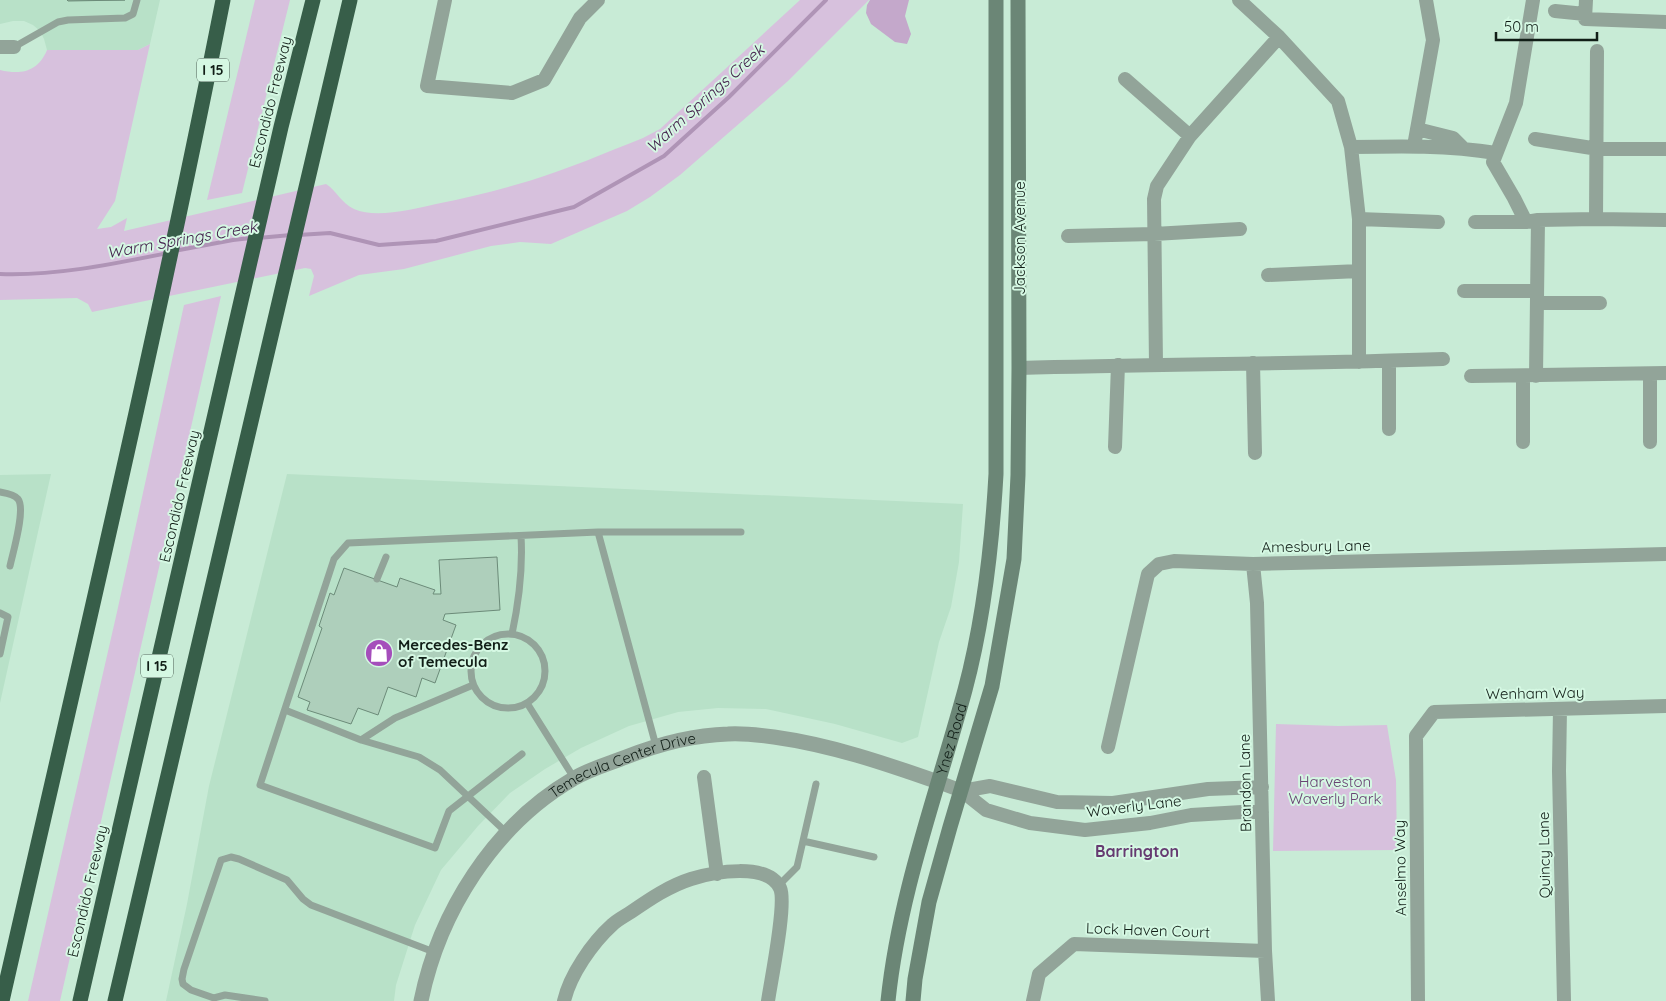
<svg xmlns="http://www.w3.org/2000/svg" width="1666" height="1001" viewBox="0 0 1666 1001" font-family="Quicksand,sans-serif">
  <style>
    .built { fill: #b8e1c8 }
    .green { fill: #d7c1dd }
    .forest { fill: #c4a8cb }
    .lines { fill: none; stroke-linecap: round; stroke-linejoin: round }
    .stream { stroke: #af94b6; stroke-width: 4 }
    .building { fill: #aecfbb; stroke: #6c8b79 }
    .service { stroke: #92a499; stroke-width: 7 }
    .minor { stroke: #92a499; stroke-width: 14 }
    .tertiary { stroke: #92a499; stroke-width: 15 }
    .secondary { stroke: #6b8676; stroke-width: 15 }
    .motorway { stroke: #375e49; stroke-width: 15 }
    .labels { text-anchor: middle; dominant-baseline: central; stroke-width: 4; stroke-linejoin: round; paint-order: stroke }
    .shield { fill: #d5f8e3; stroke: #4c5f54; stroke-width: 1 }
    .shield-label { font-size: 14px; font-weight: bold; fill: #111e17 }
    .street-label { font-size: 15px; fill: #111e17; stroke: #d5f8e3 }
    .poi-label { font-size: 15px; font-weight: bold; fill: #111e17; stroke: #d5f8e3; text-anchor: start }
    .park-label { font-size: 15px; fill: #694373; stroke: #d5f8e3 }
    .water-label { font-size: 16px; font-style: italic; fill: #44214d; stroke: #d5f8e3 }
    .neighbourhood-label { font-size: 16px; font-weight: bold; fill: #663b71; stroke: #d5f8e3 }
  </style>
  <rect width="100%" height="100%" fill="#c8ebd6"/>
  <!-- built -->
  <path class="built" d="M0 0H160L150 44 138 50H47L44 39 40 31 33 25 24 21H13L0 24Z
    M51 474 38 532 0 703V475Z
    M287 474 963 504 959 562 951 607 939 642 918 737 902 743 835 724 766 709 718 708 678 712 629 726 581 748 545 769 510 793 478 826 441 870 415 925 396 985 394 1001H166L187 904 209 786Z"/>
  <!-- green -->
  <path class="green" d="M255 0H290L242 193 207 200Z
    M800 0H869L788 81 680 175 650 197 627 211 551 244 520 242 491 246 404 269 359 275 309 296 314 276 311 269 305 268 92 312 88 304 77 298 0 300V70C21 75 38 72 47 50H138L150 44 115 201 97 229 111 227 127 218 124 231 326 184C337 191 341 203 354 209 376 219 413 209 436 204 467 198 498 190 529 181 568 169 605 153 643 138L660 129Z
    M221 296 60 1001H28L117 612 184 305Z
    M1276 724 1338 726 1387 725 1396 780 1397 850 1273 851Z"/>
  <!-- forest -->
  <path class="forest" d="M870 0H909L905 16 911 34 907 44 895 42 871 24 866 13 867 5Z"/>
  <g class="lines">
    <!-- stream -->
    <path class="stream" d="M298 235 330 233 379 245 436 241 574 207 664 156 729 97 826 0
      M258 238 291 235
      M174 251 233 240 251 238
      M0 274C56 276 113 264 168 253"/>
  </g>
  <!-- building -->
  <path class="building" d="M67 0H125L68 1Z
    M497 557 500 610 445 614 443 620 456 625 435 683 422 678 416 697 388 687 378 715 358 708 351 724 307 710 310 702 298 697 322 628 319 626 330 593 334 595 344 568 397 587 400 578 435 590 433 594H441L439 560Z"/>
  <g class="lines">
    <!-- service -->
    <path class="service" d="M14 47 58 22 68 20 125 18 133 14 137 0
      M0 492C6 493 14 494 18 499 26 509 13 552 10 566
      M598 532H741
      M377 579 386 557
      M0 613 8 617 0 654
      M471 671a37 37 0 1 1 74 0a37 37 0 1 1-74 0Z
      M512 634C519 601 523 569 521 536
      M527 703 574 778
      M285 710 361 740 395 718 473 685
      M361 740 419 757 440 770 507 833
      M522 754 449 811 435 848 260 785 334 559 348 543 598 532 656 746
      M803 841 874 857
      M778 886 797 867 816 784
      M265 1001 225 995 214 998 191 990 183 984 182 979 184 969 221 860 231 857 239 859 287 880 303 899 311 905 434 952"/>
    <!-- minor -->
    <path class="minor" d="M445 0 427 86 512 93 544 80 580 18 598 0
      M1239 0 1279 37 1338 101 1351 147 1359 219V362
      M1586 0 1585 19 1666 22
      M1555 11 1585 14
      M0 47H14
      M1125 79 1190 136
      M1417 129 1453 138 1462 147
      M1535 139 1598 149H1666
      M1414 146 1433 40 1426 0
      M1351 147C1400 146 1448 145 1496 153
      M1359 219 1438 222
      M1596 219 1597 51
      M1475 222H1526L1538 220 1596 219 1666 220
      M1526 222 1514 198 1493 162 1516 103 1533 0
      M1068 236 1154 234 1240 229
      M1268 275 1359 271
      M1464 291H1537
      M1537 303H1600
      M1389 361V429
      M1253 363 1255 453
      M1156 364 1154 199 1157 186 1190 136 1279 37
      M1019 368C1160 364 1302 364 1443 359
      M1471 376 1666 373
      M1523 376V442
      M1536 376 1538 220
      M1650 442V374
      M1115 447 1118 365
      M1253 564 1257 603 1265 951 1268 1001
      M1560 709 1559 771 1564 1001
      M1108 747 1148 574 1159 564 1174 561 1253 564 1666 554
      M704 777 717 874
      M938 782 962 791 986 810 1030 823 1085 830 1150 823 1191 815 1242 812H1262
      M962 791 990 786 1057 802 1113 803 1208 789 1262 787
      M564 1001C570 975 592 943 612 925 617 920 625 916 631 912 650 899 669 886 691 879 713 872 768 862 780 888 787 903 771 980 768 1001
      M1033 1001 1039 974 1074 944 1265 951
      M1418 1001 1416 736 1434 712 1666 706"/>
    <!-- tertiary -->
    <path class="tertiary" id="s1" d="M421 1001C439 912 494 825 573 779 589 769 608 764 626 757 659 744 692 735 728 734 743 733 759 735 774 737 831 745 884 763 938 782"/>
    <!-- secondary -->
    <g class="secondary">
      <path id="s2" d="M888 1001C899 894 937 793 965 690 984 619 992 546 996 474V0"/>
      <path d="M913 1001 915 979 929 902 950 827 992 686 1014 559 1018 475 1019 368 1018 0"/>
    </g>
    <!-- motorway -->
    <path class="motorway" d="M2 1001C78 668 157 335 223 0
      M80 1001 281 127 313 0
      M115 1001 350 0"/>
  </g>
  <!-- icons -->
  <defs>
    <symbol id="shop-disc" viewBox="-11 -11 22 22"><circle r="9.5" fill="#a54ebb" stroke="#d5f8e3"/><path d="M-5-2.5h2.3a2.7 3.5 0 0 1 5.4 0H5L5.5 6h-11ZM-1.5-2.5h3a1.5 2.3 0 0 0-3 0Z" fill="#fff"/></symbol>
  </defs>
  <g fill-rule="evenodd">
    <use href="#shop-disc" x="363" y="637" width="32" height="32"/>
  </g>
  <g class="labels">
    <!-- shield labels -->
    <g class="shield">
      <rect x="197" y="58.5" width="32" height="23" rx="4"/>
      <rect x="141" y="654.5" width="32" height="23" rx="4"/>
    </g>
    <g class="shield-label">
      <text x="213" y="70">I 15</text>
      <text x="157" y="666">I 15</text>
    </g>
    <!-- street labels -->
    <g class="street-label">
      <text transform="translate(270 102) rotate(-76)">Escondido Freeway</text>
      <text transform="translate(1019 238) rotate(-90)">Jackson Avenue</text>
      <text transform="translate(179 496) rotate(-77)">Escondido Freeway</text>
      <text transform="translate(1316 546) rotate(-1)">Amesbury Lane</text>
      <text transform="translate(1535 693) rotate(-1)">Wenham Way</text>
      <text stroke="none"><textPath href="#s2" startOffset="270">Ynez Road</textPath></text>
      <text stroke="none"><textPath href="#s1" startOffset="328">Temecula Center Drive</textPath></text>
      <text transform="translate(1245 783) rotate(-91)">Brandon Lane</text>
      <text transform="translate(1134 806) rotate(-7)">Waverly Lane</text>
      <text transform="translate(1544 855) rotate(-91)">Quincy Lane</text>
      <text transform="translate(1400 868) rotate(-91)">Anselmo Way</text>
      <text transform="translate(87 891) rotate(-77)">Escondido Freeway</text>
      <text transform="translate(1148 930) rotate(2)">Lock Haven Court</text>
    </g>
    <!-- poi labels -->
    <g class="poi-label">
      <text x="398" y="644">Mercedes-Benz<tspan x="398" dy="17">of Temecula</tspan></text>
    </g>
    <!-- park labels -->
    <g class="park-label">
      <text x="1335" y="781">Harveston<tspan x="1335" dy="17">Waverly Park</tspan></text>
    </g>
    <!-- water labels -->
    <g class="water-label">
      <text transform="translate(705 98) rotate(-42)">Warm Springs Creek</text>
      <text transform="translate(182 239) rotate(-10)">Warm Springs Creek</text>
    </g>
    <!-- neighbourhood labels -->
    <g class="neighbourhood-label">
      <text x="1137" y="851">Barrington</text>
    </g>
  </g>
  <!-- scale -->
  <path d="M1496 32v8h101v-8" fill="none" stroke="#111e17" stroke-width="2.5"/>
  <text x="1504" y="32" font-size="15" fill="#111e17" stroke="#d5f8e3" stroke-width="4" paint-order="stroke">50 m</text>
</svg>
